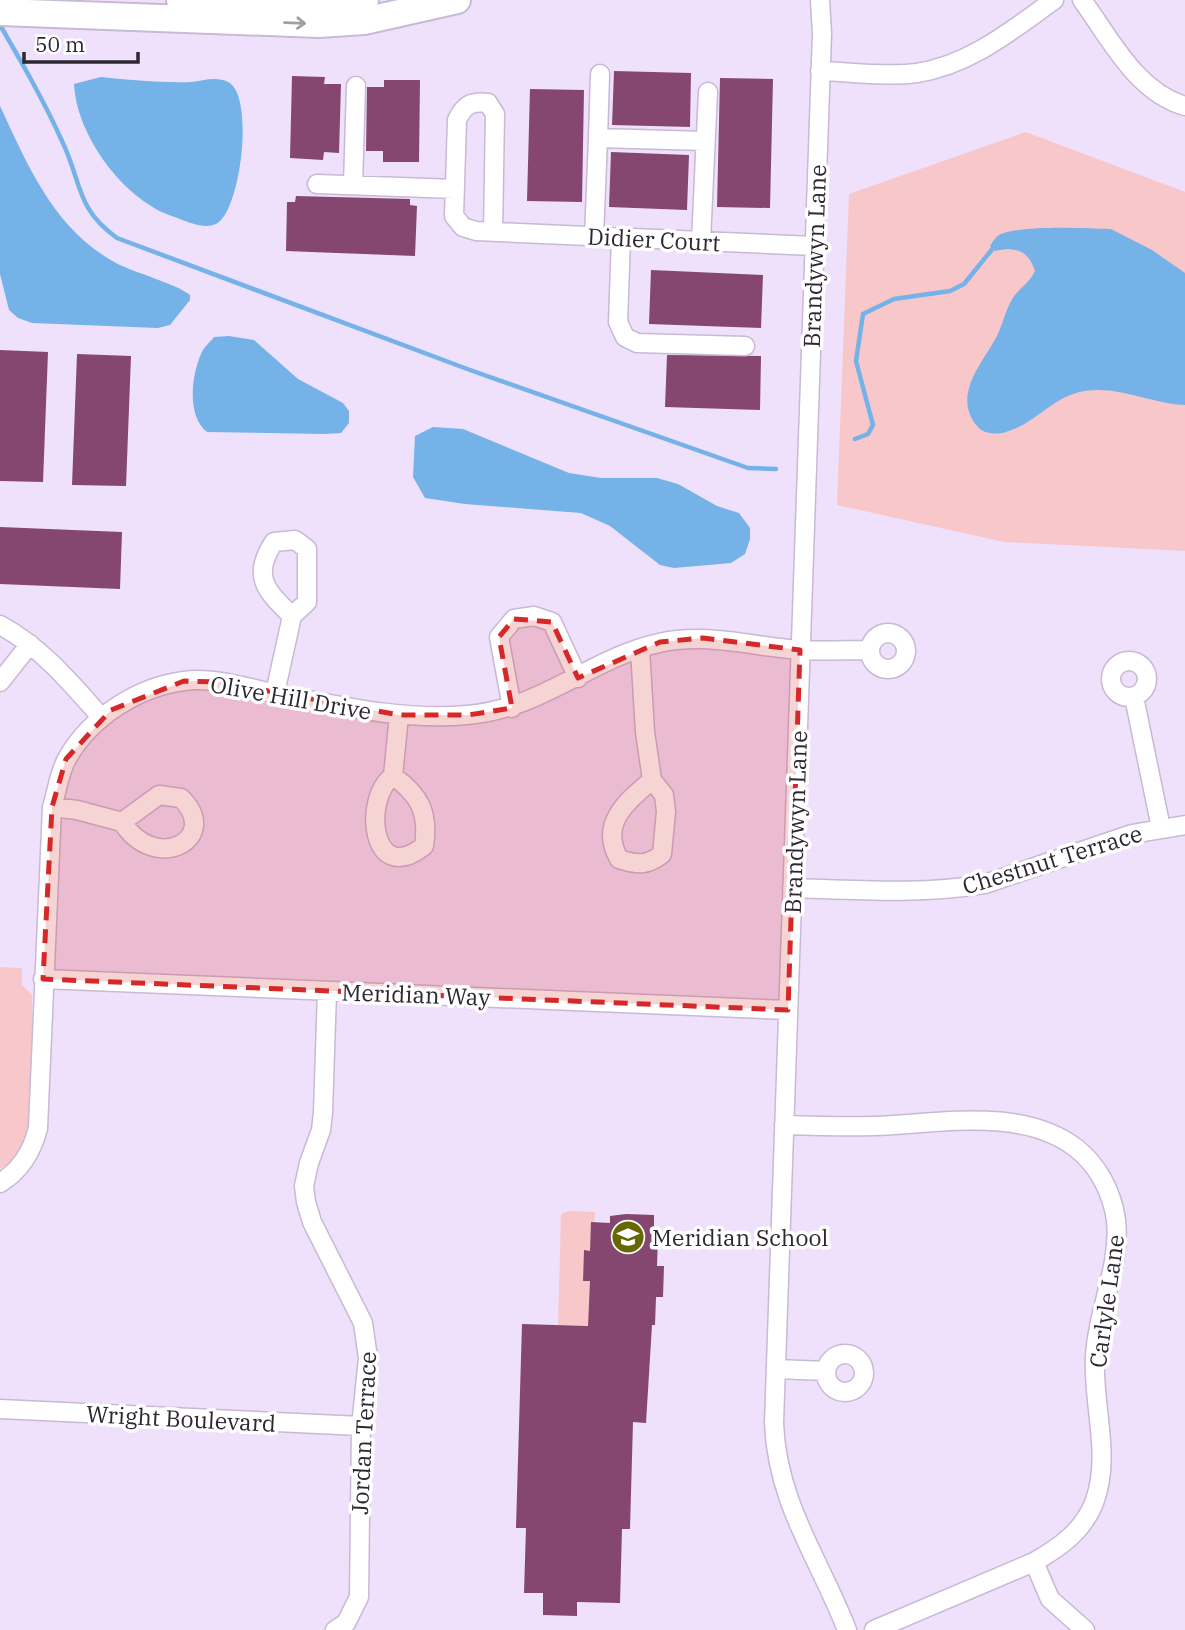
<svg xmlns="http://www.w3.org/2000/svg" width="1185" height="1630" viewBox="0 0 1185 1630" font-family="'IBM Plex Serif',serif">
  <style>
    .green { fill: #f8c7ca }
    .water { fill: #75b2e8 }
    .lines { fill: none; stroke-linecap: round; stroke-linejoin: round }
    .stream { stroke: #75b2e8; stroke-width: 4.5 }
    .building { fill: #85466f }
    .street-casing { stroke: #c8b9d4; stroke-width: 21 }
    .secondary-casing { stroke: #c8b9d4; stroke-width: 30 }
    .street { stroke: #fff; stroke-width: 18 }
    .secondary { stroke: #fff; stroke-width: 26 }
    .oneway { stroke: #a09ea2 }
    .marked { fill: #d62828; fill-opacity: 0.2; stroke: #d62828; stroke-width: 5; stroke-dasharray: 14 9; stroke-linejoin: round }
    .labels { text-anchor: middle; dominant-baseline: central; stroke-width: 7; stroke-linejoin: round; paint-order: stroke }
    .street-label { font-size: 23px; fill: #2d2731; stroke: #fff }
    .poi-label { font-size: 23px; fill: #2d2731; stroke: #fff; text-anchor: start }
  </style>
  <rect width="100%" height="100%" fill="#efe0fc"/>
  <!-- green -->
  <path class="green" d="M1026 132 1185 192V551L1004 542 837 505 849 194Z
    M0 967 22 968V985L32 995 33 1116 15 1160 0 1169Z
    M568 1211 595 1212 592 1251H584L583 1280 592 1281 605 1326 558 1325 561 1214Z"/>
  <!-- water -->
  <path class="water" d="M101 77C130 80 161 83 191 82 203 81 216 76 228 82 255 94 241 212 216 224 205 229 190 223 180 219 170 215 159 212 151 206 112 182 76 129 74 84Z
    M0 106C29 168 54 229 116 263 135 273 177 284 190 295V300L170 325 158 328 32 323 18 318 9 310 0 274Z
    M1111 229 1152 250 1185 273V405C1155 404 1125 389 1096 390 1054 391 1042 421 1006 432 996 435 983 434 977 426 951 394 984 362 998 334 1003 323 1007 305 1015 295 1022 286 1029 283 1035 271 1029 251 1015 246 995 251L990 246C993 241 996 236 1001 234 1024 225 1085 228 1111 229Z
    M229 336 254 340 298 379 343 403 349 411V423L341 433 324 434 207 432C187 416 191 377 201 354 203 348 210 342 214 337Z
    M433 427 463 429 569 473 601 478H657L678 484 717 506 739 513 750 528V539L745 554 731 563 674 568 660 565 610 526 581 513 465 504 425 498 413 477 415 436Z"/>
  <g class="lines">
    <!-- stream -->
    <path class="stream" d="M0 25C22 63 44 101 62 141 82 182 75 208 117 238L470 370 748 468 776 469
      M855 439 868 434 873 425 856 361 863 314 894 299 950 291 964 284 994 247"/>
  </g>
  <!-- building -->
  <path class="building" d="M614 71 691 73 690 127 612 125Z
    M292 76 325 77 324 84H341L339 153 324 152 323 160 290 158Z
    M720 78 773 79 770 208 717 207Z
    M384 80H420L419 162H383V151H366L367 87H384Z
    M530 89 584 90 582 202 527 201Z
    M611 152 689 155 687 210 609 207Z
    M296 196 410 199V205L417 206 415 256 286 251 287 202H295Z
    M651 270 763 275 761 328 649 324Z
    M0 350 48 352 43 482 0 481Z
    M77 354 131 356 126 486 72 485Z
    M667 355 761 356 760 410 665 407Z
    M0 527 122 532 120 589 0 584Z
    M626 1214 654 1215V1237H658L657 1266H664L663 1297H656L655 1325H652L646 1423 633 1422 630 1529H622L620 1603 577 1602V1616L543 1615V1593H524L526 1528H516L522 1324 588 1326 590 1281H583L584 1250 590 1251 591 1222 610 1223V1216Z"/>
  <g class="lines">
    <defs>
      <path id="street" d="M820 0 822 33 774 1423C777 1503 819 1558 847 1630
        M1082 0C1110 38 1136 92 1185 106
        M820 71C852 72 886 77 917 73 970 65 1012 30 1054 0
        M600 74 598 138 705 141
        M317 184 455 189
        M353 185 356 86
        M493 232 495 114 488 103C471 101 464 105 457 120L454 216 463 227 476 231 814 246
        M594 237 598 138
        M621 238 618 322 625 337 637 343 745 346
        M701 241 708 92
        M0 625C42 648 70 682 101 717
        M870 651a18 18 0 1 1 36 0a18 18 0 1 1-36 0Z
        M640 649 645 732 652 780 664 795 666 812 662 854C647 866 637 865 619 859 599 824 626 802 652 780
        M1111 679a18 18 0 1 1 36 0a18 18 0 1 1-36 0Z
        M0 682 30 644
        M275 693 292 616 307 602V549L295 540 274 542C251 576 266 591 292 616
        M1134 697 1161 828
        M512 708 499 637 514 619 534 616 552 622 578 678
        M393 776C420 795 429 813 424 846 371 888 362 798 393 776L399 715
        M52 807 77 810 122 822C156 875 222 838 181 798L159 795 122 822
        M792 888C857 890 921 895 985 884L1132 834 1185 825
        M43 979 788 1010
        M327 991 323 1113 321 1130 309 1163 304 1186 306 1202 312 1222 363 1323 368 1358 361 1426 359 1597 346 1623 335 1630
        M784 1125C814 1126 844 1127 874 1126 938 1124 1021 1106 1076 1148 1098 1165 1112 1192 1116 1220 1121 1265 1097 1311 1095 1356 1092 1404 1112 1456 1094 1503 1083 1531 1059 1548 1034 1562L874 1630
        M0 1183C21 1170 32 1152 38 1128L52 807C57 792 59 771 68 757 91 717 138 687 184 681 213 677 244 687 273 693 336 705 402 721 467 715 542 709 591 658 659 643 706 632 754 647 801 650 824 651 847 650 870 650
        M826 1373a19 19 0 1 1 38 0a19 19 0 1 1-38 0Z
        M776 1369 826 1371
        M0 1409 361 1426
        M1034 1562 1050 1599 1085 1630"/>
      <path id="secondary" d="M180 0 275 4 365 0
        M0 12 319 24 364 21 457 0"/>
    </defs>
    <!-- street casing -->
    <use href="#street" class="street-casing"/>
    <!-- secondary casing -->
    <use href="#secondary" class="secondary-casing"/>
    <!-- street -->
    <use href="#street" class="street"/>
    <!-- secondary -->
    <use href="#secondary" class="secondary"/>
  </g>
  <!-- one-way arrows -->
  <defs><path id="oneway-shaft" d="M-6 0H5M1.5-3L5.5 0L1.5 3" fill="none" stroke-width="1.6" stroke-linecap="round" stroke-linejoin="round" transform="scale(1.75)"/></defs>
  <use class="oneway" href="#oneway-shaft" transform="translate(295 23) rotate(2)"/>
  <!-- marked area -->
  <path class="marked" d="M514 619 552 622 578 678 660 642 703 638 800 650 788 1010 43 979 52 807 66 759 111 710 184 681 219 682 399 715H468L512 708 499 637Z"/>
  <!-- icons -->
  <defs>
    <symbol id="school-disc" viewBox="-11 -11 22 22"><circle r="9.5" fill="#676804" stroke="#fff"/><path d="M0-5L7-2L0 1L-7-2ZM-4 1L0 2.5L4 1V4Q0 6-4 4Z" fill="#fff"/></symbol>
  </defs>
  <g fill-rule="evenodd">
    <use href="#school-disc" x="609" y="1218" width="38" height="38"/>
  </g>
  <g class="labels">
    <!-- street labels -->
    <g class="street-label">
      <text transform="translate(654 239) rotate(3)">Didier Court</text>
      <text transform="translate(814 256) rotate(-88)">Brandywyn Lane</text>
      <text transform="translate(291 697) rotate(10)">Olive Hill Drive</text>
      <text transform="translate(795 822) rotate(-88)">Brandywyn Lane</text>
      <text transform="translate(1052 859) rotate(-17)">Chestnut Terrace</text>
      <text transform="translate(416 994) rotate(2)">Meridian Way</text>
      <text transform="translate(1106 1301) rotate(-82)">Carlyle Lane</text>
      <text transform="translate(181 1418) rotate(3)">Wright Boulevard</text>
      <text transform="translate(363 1433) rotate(-87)">Jordan Terrace</text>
    </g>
    <!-- poi labels -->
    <g class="poi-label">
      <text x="652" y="1237">Meridian School</text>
    </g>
  </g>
  <!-- scale -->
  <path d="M24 52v10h114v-10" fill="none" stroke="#2d2731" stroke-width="3.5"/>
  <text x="35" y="52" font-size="21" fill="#2d2731" stroke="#ffffff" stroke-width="5" paint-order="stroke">50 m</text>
</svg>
